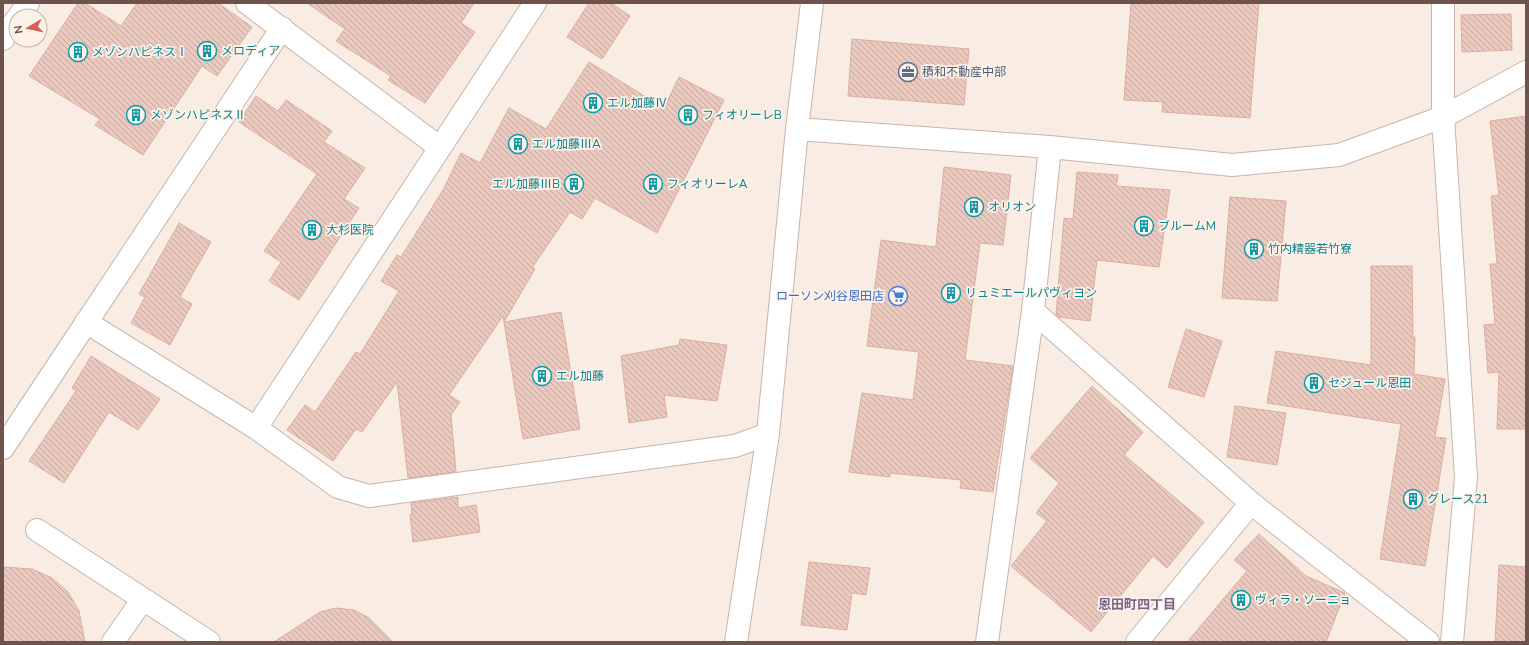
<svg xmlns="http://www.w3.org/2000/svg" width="1529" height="645" viewBox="0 0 1529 645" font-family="'Nunito Sans','Noto Sans JP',sans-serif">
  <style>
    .building { fill: url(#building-back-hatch); stroke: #dcaea0 }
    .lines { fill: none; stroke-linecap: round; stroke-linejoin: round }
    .minor-casing { stroke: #c8b4ab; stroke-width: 24 }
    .minor { stroke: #fff; stroke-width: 22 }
    .labels { text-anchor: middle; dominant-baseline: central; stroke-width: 3.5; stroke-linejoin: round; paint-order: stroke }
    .culture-label { font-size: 12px; fill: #0d838f; stroke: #fdf2e9; text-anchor: start }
    .service-label { font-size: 12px; fill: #4e5e75; stroke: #fdf2e9; text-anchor: start }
    .shop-label { font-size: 12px; fill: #366cbe; stroke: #fdf2e9; text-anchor: end }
    .neighbourhood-label { font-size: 13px; font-weight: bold; fill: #78658b; stroke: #fdf2e9 }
  </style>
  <defs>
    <pattern id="building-back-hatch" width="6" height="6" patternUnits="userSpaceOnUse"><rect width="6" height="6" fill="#ebc9be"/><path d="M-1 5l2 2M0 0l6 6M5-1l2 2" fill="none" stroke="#c3a69d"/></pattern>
  </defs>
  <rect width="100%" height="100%" fill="#f9ede3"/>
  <!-- building -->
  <path class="building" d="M78 3H85L121 26 137 3H218L252 27 217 76 202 66 143 155 95 125 100 119 29 76Z
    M307 3H474L461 23 475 32 425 103 388 80 391 76 336 41 345 29Z
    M589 3H611L630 16 602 59 567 37Z
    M1131 3H1259L1250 118 1162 112 1163 102 1124 100Z
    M1511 14 1512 50 1462 52 1461 15Z
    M852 39 969 49 964 105 848 96Z
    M589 62 664 108 679 77 724 100 657 233 595 198 582 219 570 212 532 268 535 269 504 322 503 316 449 395 460 402 451 415 456 472 408 478 397 382 362 432 356 429 333 461 287 430 305 405 315 412 356 352 360 354 399 291 381 281 397 255 401 257 443 190 461 153 480 163 509 108 546 129Z
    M256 96 278 111 286 100 332 131 324 142 365 168 344 199 359 208 299 300 269 281 281 262 264 251 317 174 239 122Z
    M1526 116V429H1497L1499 372 1488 373 1484 325 1495 324 1490 264H1497L1491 196 1499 195 1490 121Z
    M944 167 1011 175 1003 245 980 243 965 360 1013 366 993 492 960 488 961 480 890 473V477L849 472 862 393 913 400 919 352 867 346 881 240 934 247 936 245Z
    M1077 172 1118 175 1116 186 1170 190 1159 267 1097 260 1093 293H1077L1093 298 1090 321 1059 317 1056 315 1064 218 1073 219Z
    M1230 197 1286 201 1277 301 1222 298Z
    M179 223 211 242 180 297 192 304 170 345 131 323 145 297 139 294Z
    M1371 266H1412L1413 337H1415L1414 374 1445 379 1435 437 1446 438 1425 566 1380 559 1401 424 1267 403 1276 351 1371 365Z
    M561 312 580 429 523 439 504 322Z
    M1186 329 1222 341 1204 397 1168 387Z
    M680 339 727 345 717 401 664 395 667 417 629 423 621 356 679 345Z
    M91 356 160 399 138 430 109 412 64 483 29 461 76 391 72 388Z
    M1092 386 1143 432 1124 455 1204 522 1167 568 1153 556 1091 632 1011 566 1047 521 1036 513 1059 483 1030 458Z
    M1235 406 1286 413 1277 465 1227 457Z
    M458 497V508L476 505 480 532 413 542 410 515 412 514 411 503Z
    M1259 534 1306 576 1345 593 1326 642H1187L1247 571 1234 560Z
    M809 562 870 568 866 595 852 593 847 630 801 625Z
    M1499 565 1526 567V642H1495Z
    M3 567 32 569 52 578 68 592 79 611 85 642H3Z
    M336 608 354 610 369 618 393 642H274L320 612Z"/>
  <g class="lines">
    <defs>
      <path id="minor" d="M247 3 439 147
        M1443 3V117L1466 477 1452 642
        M19 16 28 3
        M3 39 16 20
        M797 129 1050 147 1232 165 1339 155 1443 117 1526 72
        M1050 147 1033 311 1251 503 1428 642
        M86 322 256 428 338 487 369 496 735 446 768 434
        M256 428 535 3
        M3 448 282 28
        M37 530 209 642
        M113 642 143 599
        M736 642 768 434 797 129 812 3
        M987 642 1033 311
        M1137 642 1251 503"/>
    </defs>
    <!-- minor casing -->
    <use href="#minor" class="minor-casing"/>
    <!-- minor -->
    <use href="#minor" class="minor"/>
  </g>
  <!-- icons -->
  <defs>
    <symbol id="building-ring" viewBox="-11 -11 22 22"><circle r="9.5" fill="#fdf2e9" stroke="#0f9aa8" stroke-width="1.5"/><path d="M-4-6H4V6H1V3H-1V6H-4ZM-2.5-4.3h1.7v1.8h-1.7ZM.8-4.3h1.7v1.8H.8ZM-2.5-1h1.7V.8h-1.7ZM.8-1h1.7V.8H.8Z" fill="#0f9aa8"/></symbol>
    <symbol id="office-ring" viewBox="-11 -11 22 22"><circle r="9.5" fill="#fdf2e9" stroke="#5c6f8a" stroke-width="1.5"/><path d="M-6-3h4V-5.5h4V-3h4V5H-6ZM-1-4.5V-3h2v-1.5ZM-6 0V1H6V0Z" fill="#5c6f8a"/></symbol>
    <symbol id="supermarket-ring" viewBox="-11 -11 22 22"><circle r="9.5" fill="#fdf2e9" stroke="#3f7fe0" stroke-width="1.5"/><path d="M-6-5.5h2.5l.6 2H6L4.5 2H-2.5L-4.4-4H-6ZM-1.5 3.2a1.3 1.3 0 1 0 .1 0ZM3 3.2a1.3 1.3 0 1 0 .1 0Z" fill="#3f7fe0"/></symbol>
  </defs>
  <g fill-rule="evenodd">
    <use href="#building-ring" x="196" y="40" width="22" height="22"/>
    <use href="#building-ring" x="67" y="41" width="22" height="22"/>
    <use href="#office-ring" x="897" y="61" width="22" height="22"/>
    <use href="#building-ring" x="582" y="92" width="22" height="22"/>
    <use href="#building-ring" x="125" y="104" width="22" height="22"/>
    <use href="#building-ring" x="677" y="104" width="22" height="22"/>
    <use href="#building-ring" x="507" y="133" width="22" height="22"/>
    <use href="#building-ring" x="563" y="173" width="22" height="22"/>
    <use href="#building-ring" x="642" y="173" width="22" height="22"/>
    <use href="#building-ring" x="963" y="196" width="22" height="22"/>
    <use href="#building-ring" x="1133" y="215" width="22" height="22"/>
    <use href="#building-ring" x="301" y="219" width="22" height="22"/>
    <use href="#building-ring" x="1243" y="238" width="22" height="22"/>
    <use href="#building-ring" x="940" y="282" width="22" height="22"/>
    <use href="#supermarket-ring" x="887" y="285" width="22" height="22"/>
    <use href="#building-ring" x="531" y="365" width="22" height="22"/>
    <use href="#building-ring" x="1303" y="372" width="22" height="22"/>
    <use href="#building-ring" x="1402" y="488" width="22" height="22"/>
    <use href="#building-ring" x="1230" y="589" width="22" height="22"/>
  </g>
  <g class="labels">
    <!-- culture labels -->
    <g class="culture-label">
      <text x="221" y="51">メロディア</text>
      <text x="92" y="52">メゾンハピネスⅠ</text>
      <text x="607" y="103">エル加藤Ⅳ</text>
      <text x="150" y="115">メゾンハピネスⅡ</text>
      <text x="702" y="115">フィオリーレB</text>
      <text x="532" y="144">エル加藤ⅢA</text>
      <text x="560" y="184" text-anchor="end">エル加藤ⅢB</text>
      <text x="667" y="184">フィオリーレA</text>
      <text x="988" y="207">オリオン</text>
      <text x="1158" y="226">ブルームM</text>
      <text x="326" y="230">大杉医院</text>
      <text x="1268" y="249">竹内精器若竹寮</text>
      <text x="965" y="293">リュミエールパヴィヨン</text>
      <text x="556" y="376">エル加藤</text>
      <text x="1328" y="383">セジュール恩田</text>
      <text x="1427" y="499">グレース21</text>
      <text x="1255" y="600">ヴィラ・ソーニョ</text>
    </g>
    <!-- service labels -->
    <g class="service-label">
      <text x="922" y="72">積和不動産中部</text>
    </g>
    <!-- shop labels -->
    <g class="shop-label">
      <text x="884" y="296">ローソン刈谷恩田店</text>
    </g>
    <!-- neighbourhood labels -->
    <g class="neighbourhood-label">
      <text x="1137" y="605">恩田町四丁目</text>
    </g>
  </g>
  <!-- border -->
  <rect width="1529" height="645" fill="none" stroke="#6e534c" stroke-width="8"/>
  <!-- north arrow -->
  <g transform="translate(28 28) rotate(261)"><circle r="19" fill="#fdf2e9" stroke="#c4b2aa"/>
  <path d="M0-3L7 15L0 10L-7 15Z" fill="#d56056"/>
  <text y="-6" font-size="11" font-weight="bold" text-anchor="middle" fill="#6e534c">N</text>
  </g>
</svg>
